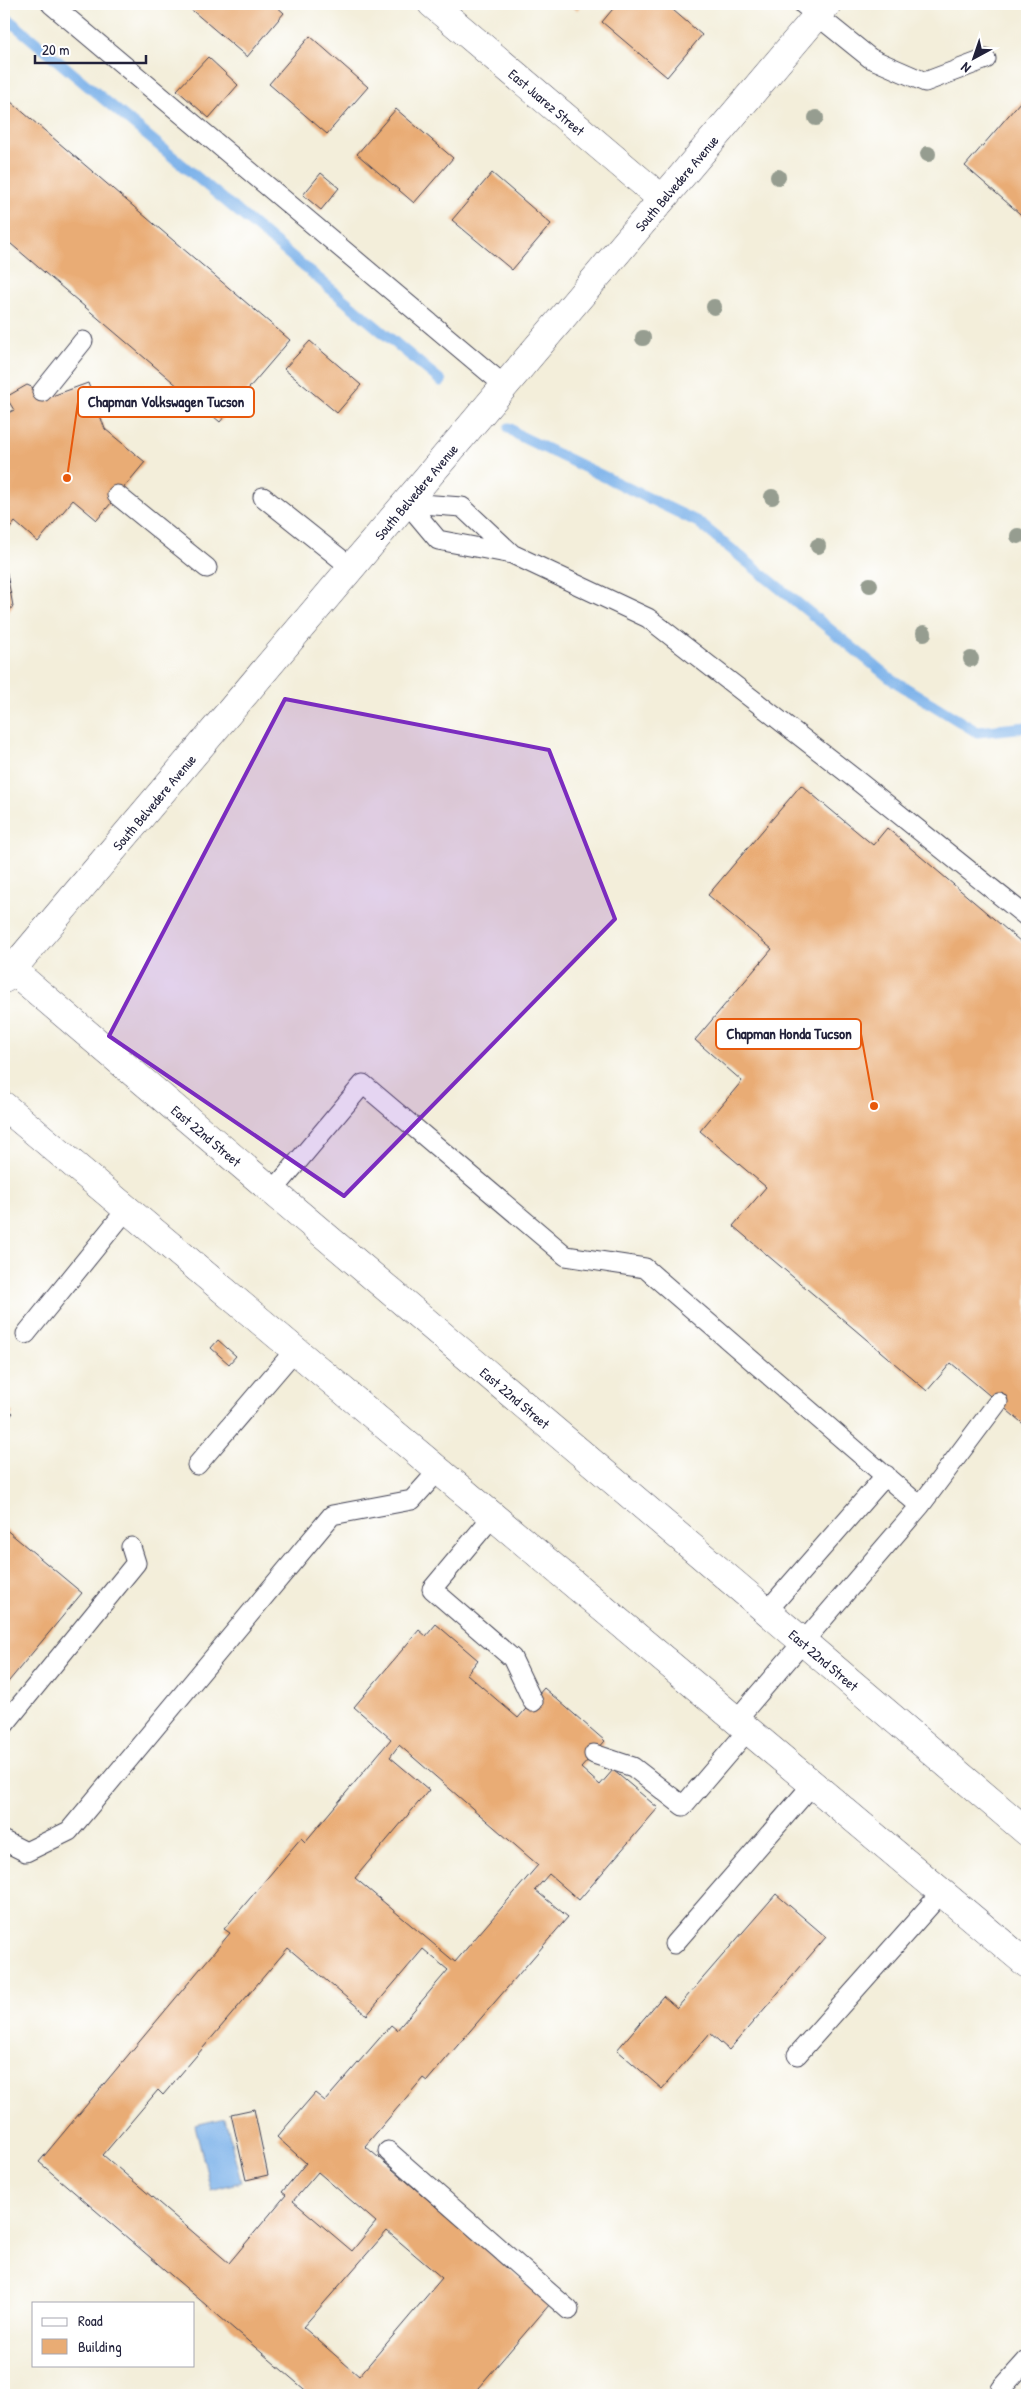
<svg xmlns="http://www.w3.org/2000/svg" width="1031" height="2399" viewBox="0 0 1031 2399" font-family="'Patrick Hand',sans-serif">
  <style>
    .water { fill: #7ab1e9; stroke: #4e6a92 }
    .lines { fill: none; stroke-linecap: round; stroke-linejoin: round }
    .stream { stroke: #7ab1e9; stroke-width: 11 }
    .building { fill: #e9ac74; fill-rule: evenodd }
    .lane-casing { stroke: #414153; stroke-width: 21 }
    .street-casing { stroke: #414153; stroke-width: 29 }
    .primary-casing { stroke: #414153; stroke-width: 29 }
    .lane { stroke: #fff; stroke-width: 19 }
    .street { stroke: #fff; stroke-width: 28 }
    .primary { stroke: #fff; stroke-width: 28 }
    .tree { fill: #969d90 }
    .marked { fill: #7b2cbf; fill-opacity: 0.2; stroke: #7b2cbf; stroke-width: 4; stroke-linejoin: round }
    .labels { text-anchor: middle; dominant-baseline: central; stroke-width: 5; stroke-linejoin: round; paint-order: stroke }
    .street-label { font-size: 14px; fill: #22223b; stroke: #fff }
    .leader { fill: none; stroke: #e8590c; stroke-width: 2 }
    .callout-dot { fill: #e8590c; stroke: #fff; stroke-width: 2 }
    .callout { fill: #fff; stroke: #e8590c; stroke-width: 2 }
    .callout-label { font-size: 15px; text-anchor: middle; font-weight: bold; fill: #22223b }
  </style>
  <rect width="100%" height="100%" fill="#fff"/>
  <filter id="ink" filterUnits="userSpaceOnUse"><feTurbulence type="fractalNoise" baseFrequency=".02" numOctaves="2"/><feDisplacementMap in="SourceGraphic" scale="10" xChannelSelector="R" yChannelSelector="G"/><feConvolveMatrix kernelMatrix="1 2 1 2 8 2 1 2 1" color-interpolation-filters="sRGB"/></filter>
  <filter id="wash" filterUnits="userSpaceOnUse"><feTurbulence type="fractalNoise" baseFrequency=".0096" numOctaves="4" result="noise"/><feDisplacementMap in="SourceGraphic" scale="20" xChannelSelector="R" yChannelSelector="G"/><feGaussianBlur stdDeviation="1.12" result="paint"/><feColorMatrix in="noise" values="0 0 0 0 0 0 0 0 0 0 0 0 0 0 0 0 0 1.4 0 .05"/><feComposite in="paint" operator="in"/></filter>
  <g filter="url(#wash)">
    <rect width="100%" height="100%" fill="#f3eeda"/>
    <!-- water -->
    <path class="water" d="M225 2118 241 2182 211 2190 195 2125Z"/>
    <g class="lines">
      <!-- stream -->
      <path class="stream" d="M4 16 441 381
        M509 428 520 436 698 522 891 679 977 732 1027 727"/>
    </g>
    <g id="blocks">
      <!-- building -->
      <path class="building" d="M189 4H274L284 13 247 57 187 6Z
        M569 4H583L577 10Z
        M617 4H666L702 35 667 77 602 22Z
        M310 36 368 87 327 134 269 84Z
        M208 57 238 85 209 118 177 90Z
        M1027 94V220L965 166Z
        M4 96 290 340 220 422 4 238Z
        M396 109 453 158 414 203 357 154Z
        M321 173 339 188 321 210 303 195Z
        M492 173 551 224 512 270 452 220Z
        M310 341 361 385 337 413 284 369Z
        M88 383 105 429 145 462 97 520 73 500 38 542 15 522 4 536V415L14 410 6 397 27 385 52 396Z
        M4 558 13 606 4 618Z
        M801 785 873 845 887 828 1027 947V1427L951 1363 927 1391 733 1226 766 1187 700 1131 742 1081 695 1040 772 949 708 895Z
        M218 1340 236 1356 229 1364 211 1348Z
        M4 1405 13 1413 4 1424Z
        M4 1528 82 1593 4 1687Z
        M436 1624 478 1660 467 1674 518 1718 544 1688 605 1741 581 1768 600 1785 613 1770 658 1808 579 1900 549 1874 535 1890 568 1917 427 2081 423 2078 365 2146 550 2304 472 2395H311L39 2162 230 1933 224 1929 301 1838 305 1842 391 1739 354 1707 419 1630 426 1636ZM399 1745 538 1865 455 1962 355 1878 429 1790 390 1757ZM288 1948 367 2015 423 1949 448 1970 397 2030 391 2025 325 2101 315 2093 277 2137 306 2163 282 2192 286 2195 229 2263 103 2155 158 2090 163 2095ZM318 2172 376 2222 352 2251 293 2201ZM387 2231 442 2278 359 2376 303 2327Z
        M776 1894 826 1937 729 2050 710 2033 662 2089 617 2050 663 1996 677 2008Z
        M254 2109 268 2175 246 2180 231 2114Z"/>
    </g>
  </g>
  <g filter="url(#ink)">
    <use href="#blocks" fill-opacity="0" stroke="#414153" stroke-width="1"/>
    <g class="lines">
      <defs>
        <path id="lane" d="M51 4 505 386
          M803 4 870 58 925 82 986 59
          M42 392 83 341
          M117 495 207 568
          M263 497 352 568
          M407 503 438 540 512 554 648 618 859 782 1027 917
          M407 503 462 507 512 554
          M273 1191 363 1084 566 1256 645 1268 920 1506
          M26 1334 127 1209
          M197 1465 295 1350
          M493 1516 432 1589 512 1658 533 1702
          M767 1611 886 1475
          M737 1719 920 1506 998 1402
          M4 1725 136 1563 131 1547
          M594 1754 633 1767 683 1806 749 1729
          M4 1841 26 1852 69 1831 332 1515 412 1500 438 1471
          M674 1944 813 1784
          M797 2055 942 1892
          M388 2151 569 2310
          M1001 2389 1027 2360"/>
        <g id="street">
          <path id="s1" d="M432 4 662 199"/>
          <path id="s2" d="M4 979 827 4"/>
        </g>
        <g id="primary">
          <path id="s3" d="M4 963 1027 1832"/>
          <path d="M4 1106 1027 1964"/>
        </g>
      </defs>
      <!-- lane casing -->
      <use href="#lane" class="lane-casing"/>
      <!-- street casing -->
      <use href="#street" class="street-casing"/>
      <!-- primary casing -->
      <use href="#primary" class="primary-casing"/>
      <!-- lane -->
      <use href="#lane" class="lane"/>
      <!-- street -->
      <use href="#street" class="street"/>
      <!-- primary -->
      <use href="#primary" class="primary"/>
    </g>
    <!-- trees -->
    <g class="tree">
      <circle cx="816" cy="118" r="8"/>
      <circle cx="928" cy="154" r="8"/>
      <circle cx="778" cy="177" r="8"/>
      <circle cx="714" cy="307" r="8"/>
      <circle cx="643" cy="338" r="8"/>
      <circle cx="772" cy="497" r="8"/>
      <circle cx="1018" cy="536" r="8"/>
      <circle cx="818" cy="546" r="8"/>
      <circle cx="870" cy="585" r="8"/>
      <circle cx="924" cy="633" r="8"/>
      <circle cx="971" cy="659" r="8"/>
    </g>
  </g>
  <!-- marked area -->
  <path class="marked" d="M285 699 549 750 615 919 344 1196 109 1036Z"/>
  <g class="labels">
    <!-- street labels -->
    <g class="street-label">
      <text stroke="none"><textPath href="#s1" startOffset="151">East Juarez Street</textPath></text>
      <text stroke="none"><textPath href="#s2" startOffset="1042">South Belvedere Avenue</textPath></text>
      <text stroke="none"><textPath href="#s2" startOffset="638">South Belvedere Avenue</textPath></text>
      <text stroke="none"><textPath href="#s2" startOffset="232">South Belvedere Avenue</textPath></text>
      <text stroke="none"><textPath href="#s3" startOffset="266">East 22nd Street</textPath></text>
      <text stroke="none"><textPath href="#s3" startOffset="671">East 22nd Street</textPath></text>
      <text stroke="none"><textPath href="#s3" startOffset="1076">East 22nd Street</textPath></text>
    </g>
  </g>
  <!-- callouts -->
  <path class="leader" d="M67 478L78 402M874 1106L861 1034"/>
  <g class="callout-dot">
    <circle cx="67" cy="478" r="5"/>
    <circle cx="874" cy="1106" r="5"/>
  </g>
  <g class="callout">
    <rect x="78" y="387" width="176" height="30" rx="5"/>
    <rect x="716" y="1019" width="145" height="30" rx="5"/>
  </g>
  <g class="callout-label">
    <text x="166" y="407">Chapman Volkswagen Tucson</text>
    <text x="789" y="1039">Chapman Honda Tucson</text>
  </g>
  <!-- margin -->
  <rect width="1031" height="2399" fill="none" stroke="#fff" stroke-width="20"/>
  <!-- legend -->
  <rect x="32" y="2302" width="162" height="65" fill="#ffffff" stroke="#a7a7b1"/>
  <rect x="42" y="2318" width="25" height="8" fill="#ffffff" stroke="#a7a7b1"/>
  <text x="78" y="2326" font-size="15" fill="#22223b">Road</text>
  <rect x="42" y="2339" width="25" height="15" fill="#e9ac74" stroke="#a7a7b1"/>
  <text x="78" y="2352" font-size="15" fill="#22223b">Building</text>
  <!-- north arrow -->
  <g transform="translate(974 58) rotate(220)" stroke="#ffffff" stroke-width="4" paint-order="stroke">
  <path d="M0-4L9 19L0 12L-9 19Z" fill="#22223b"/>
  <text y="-8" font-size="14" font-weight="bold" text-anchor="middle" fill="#22223b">N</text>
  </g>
  <!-- scale -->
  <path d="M35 55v8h111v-8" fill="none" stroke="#22223b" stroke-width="2.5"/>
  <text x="42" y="55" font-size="15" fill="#22223b" stroke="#ffffff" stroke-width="4" paint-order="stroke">20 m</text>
</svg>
